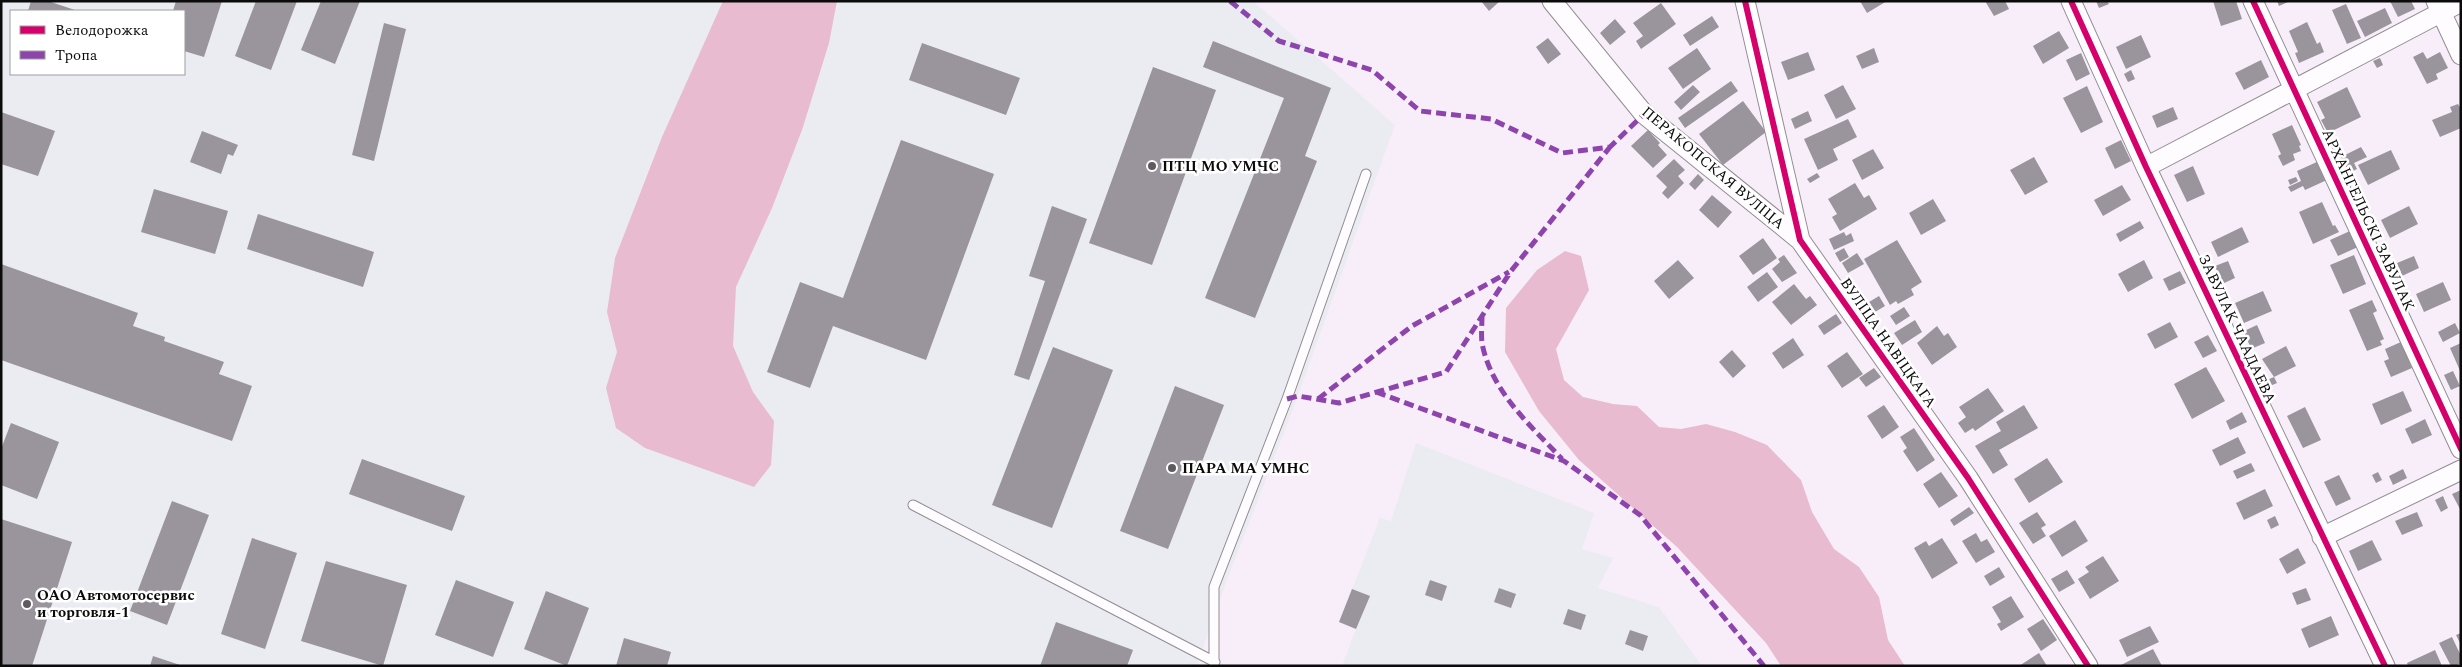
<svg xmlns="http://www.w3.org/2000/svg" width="2462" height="667" viewBox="0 0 2462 667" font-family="Spectral,serif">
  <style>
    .industrial { fill: #eaecf1; fill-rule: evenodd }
    .forest { fill: #e8bbd0 }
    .building { fill: #9a949c }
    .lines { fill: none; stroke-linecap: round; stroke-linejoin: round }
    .lane-casing { stroke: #928d93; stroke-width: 11 }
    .street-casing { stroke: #928d93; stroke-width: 21 }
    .lane { stroke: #fefcfe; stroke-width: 9 }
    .street { stroke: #fefcfe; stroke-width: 19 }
    .quiet { stroke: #8e44ad; stroke-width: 5; stroke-dasharray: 10 5; stroke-linecap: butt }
    .cycleway-casing { stroke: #fff; stroke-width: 9 }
    .cycleway { stroke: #d6006c; stroke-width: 6 }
    .poi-dot { fill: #5e5a5f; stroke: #fff; stroke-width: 2 }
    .labels { text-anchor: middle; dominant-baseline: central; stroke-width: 5; stroke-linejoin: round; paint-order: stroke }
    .poi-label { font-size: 15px; font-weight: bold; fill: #0b0b0b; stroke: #fff; text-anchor: start }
    .street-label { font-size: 15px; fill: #0b0b0b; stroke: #fff }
  </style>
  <rect width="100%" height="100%" fill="#f8eefa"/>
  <!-- industrial -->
  <path class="industrial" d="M1 1H1253L1395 125 1295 404 1222 593 1197 666H1ZM11 11H184V74H11Z
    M1416 443 1594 513 1582 549 1613 558 1598 588 1659 607 1702 666H1342L1356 629 1339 622 1380 518 1391 521Z"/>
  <!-- forest -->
  <path class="forest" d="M723 1H837L829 43 802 130 772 208 736 287 733 346 753 392 774 421 771 465 754 487 645 448 616 428 606 388 617 352 607 312 615 258 662 137Z
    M1565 251 1581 256 1589 290 1556 349 1564 380 1583 397 1613 404 1637 406 1659 427 1681 429 1706 424 1735 432 1767 445 1801 480 1812 512 1834 549 1859 567 1879 597 1888 640 1905 666H1781L1766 643 1677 547 1579 460 1539 411 1505 352 1506 308 1537 270Z"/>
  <!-- building -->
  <path class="building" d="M31 1H48L78 11H28Z
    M176 1H222L204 57 184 51V11H173Z
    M256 1H297L271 70 235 56Z
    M321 1H360L335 64 301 50Z
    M1481 1H1500L1489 11Z
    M1860 1H1887L1867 13Z
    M1985 1H2005L2009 9 1994 16Z
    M2096 1H2107L2109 4 2099 8Z
    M2213 1H2236L2242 19 2221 26Z
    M2277 1H2290L2279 6Z
    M2390 1H2411L2415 9 2398 17Z
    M1661 3 1676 24 1641 49 1636 41 1643 36 1633 23Z
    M2346 4 2361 38 2347 44 2332 10Z
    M2385 8 2392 23 2365 37 2357 21Z
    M1712 16 1719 27 1690 46 1683 35Z
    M1615 19 1626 32 1610 45 1600 33Z
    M2307 22 2317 44 2320 42 2324 52 2299 63 2295 53 2298 52 2289 31Z
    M384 23 406 29 374 161 352 155Z
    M2059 31 2069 48 2043 64 2033 46Z
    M2141 35 2151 57 2126 69 2116 47Z
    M1548 38 1561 54 1548 64 1536 47Z
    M1213 41 1331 88 1305 156 1317 161 1255 318 1205 298 1284 98 1203 67Z
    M922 43 1020 78 1006 115 909 80Z
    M1697 48 1711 69 1683 89 1668 68Z
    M1874 48 1879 62 1862 69 1856 56Z
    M1808 52 1815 70 1788 80 1781 62Z
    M2423 52 2427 59 2440 52 2448 68 2436 74 2438 79 2427 84 2413 57Z
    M2081 53 2090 74 2076 81 2066 60Z
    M2380 58 2383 65 2377 68 2373 61Z
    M2261 60 2269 77 2244 90 2235 73Z
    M1153 67 1216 90 1152 265 1089 243Z
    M2131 70 2135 79 2128 82 2124 74Z
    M1731 81 1738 91 1685 128 1678 118Z
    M1693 85 1700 92 1681 110 1674 102Z
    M1843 85 1856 109 1836 119 1824 95Z
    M2087 86 2103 122 2081 133 2063 98Z
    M2347 87 2361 117 2328 133 2321 120 2325 118 2317 102Z
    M1743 101 1766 132 1723 165 1699 134Z
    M2458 104 2461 109V128L2440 137 2432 120 2452 112 2450 107Z
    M2173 107 2178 119 2157 128 2152 116Z
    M1808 111 1812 121 1795 129 1791 119Z
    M1 112 55 131 38 176 1 164Z
    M1848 119 1857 137 1833 149 1838 160 1818 170 1804 139Z
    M2292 125 2301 145 2299 146 2301 151 2293 154 2295 160 2283 166 2278 156 2281 154 2272 134Z
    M1648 130 1660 143 1658 145 1667 155 1653 168 1631 146Z
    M202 131 238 145 233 156 228 154 221 174 190 162Z
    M901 140 994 174 926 360 833 326 810 388 767 372 800 282 843 298Z
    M2121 140 2131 161 2115 169 2105 148Z
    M2361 147 2367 157 2354 163 2357 169 2349 173 2341 157Z
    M1873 149 1884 168 1862 180 1852 160Z
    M2391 150 2400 169 2368 185 2358 165Z
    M2034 157 2048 182 2025 195 2010 170Z
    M1674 159 1685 170 1678 176 1684 183 1668 199 1662 193 1667 187 1656 176Z
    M2319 161 2327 180 2305 190 2303 186 2291 192 2288 187 2301 181 2297 171Z
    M2193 166 2205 194 2187 202 2174 175Z
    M1817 173 1820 177 1810 183 1807 179Z
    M1698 174 1704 180 1695 190 1689 184Z
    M2296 177 2298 181 2290 185 2288 180Z
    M1855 183 1864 198 1869 195 1877 209 1840 231 1832 217 1837 214 1828 199Z
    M2122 185 2131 200 2103 216 2094 200Z
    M154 189 228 211 215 254 141 232Z
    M1712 195 1732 212 1718 228 1699 210Z
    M1933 199 1946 221 1921 235 1909 213Z
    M2322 202 2333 226 2335 225 2339 232 2313 244 2299 212Z
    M1052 206 1087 219 1029 380 1014 375 1045 281 1029 276Z
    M2409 206 2418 224 2390 238 2381 220Z
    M258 214 374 252 363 287 247 249Z
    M2140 221 2144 228 2120 242 2116 234Z
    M2242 227 2249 242 2218 257 2211 242Z
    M2350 231 2358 247 2338 256 2330 240Z
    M1844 232 1846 236 1851 233 1854 241 1834 250 1829 239Z
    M1763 238 1777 258 1753 275 1739 256Z
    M1897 240 1922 282 1911 289 1914 295 1898 304 1896 301 1890 305 1864 259Z
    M1844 248 1849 257 1840 262 1835 253Z
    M1857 253 1864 264 1848 273 1842 263Z
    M1784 255 1797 273 1782 282 1772 269 1780 262 1778 259Z
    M2354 255 2366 284 2343 294 2330 265Z
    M2414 256 2419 268 2402 276 2397 263Z
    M1678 260 1694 278 1669 299 1654 281Z
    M2144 260 2153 278 2128 292 2118 274Z
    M2228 261 2235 278 2222 284 2215 266Z
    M1 264 138 313 133 326 165 337 164 341 224 362 219 374 252 386 232 441 1 360Z
    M2180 271 2186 283 2169 291 2163 279Z
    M1767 272 1778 287 1758 302 1747 287Z
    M2443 282 2451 300 2424 312 2416 294Z
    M1794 284 1806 299 1810 296 1817 305 1791 325 1772 302Z
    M2263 291 2272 311 2244 323 2235 303Z
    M1879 296 1885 306 1875 312 1869 302Z
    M2372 300 2377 311 2373 313 2384 339 2380 341 2382 345 2367 351 2349 310Z
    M1904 307 1910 316 1896 325 1890 316Z
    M1836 314 1842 323 1824 335 1818 326Z
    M1915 320 1922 332 1902 345 1894 333Z
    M2170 322 2178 337 2155 349 2147 334Z
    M2455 323 2460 333 2443 342 2438 332Z
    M2257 325 2265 343 2251 349 2244 331Z
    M1937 326 1944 336 1948 333 1957 347 1932 365 1917 343Z
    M2208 335 2217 351 2203 358 2194 342Z
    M1793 338 1804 355 1783 369 1772 353Z
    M2401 342 2412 368 2391 377 2384 361 2389 359 2385 349Z
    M2461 343V373L2450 348Z
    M2286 346 2296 366 2274 377 2277 383 2270 386 2267 380 2274 377 2262 359Z
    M1053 347 1113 370 1052 528 992 505Z
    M1732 350 1746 366 1733 378 1719 362Z
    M1847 352 1863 374 1842 388 1827 366Z
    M2206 367 2225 401 2192 419 2174 384Z
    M1874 368 1881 377 1866 387 1859 378Z
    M2453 371 2460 386 2451 390 2444 375Z
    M1175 386 1224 405 1168 549 1120 531Z
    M1988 388 2004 411 1975 431 1973 428 1965 433 1958 423 1966 417 1959 407Z
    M2403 391 2412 411 2381 425 2372 404Z
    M1884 405 1899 427 1882 439 1867 416Z
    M2024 405 2038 428 1999 450 2008 465 1993 474 1975 446 2001 431 1996 422Z
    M2305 407 2321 440 2303 448 2287 416Z
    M2242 412 2247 422 2230 430 2226 421Z
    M2425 419 2432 435 2412 444 2405 429Z
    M11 423 59 442 37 499 1 485V449Z
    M1914 428 1935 460 1917 472 1903 451 1907 448 1900 437Z
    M2238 437 2246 453 2220 466 2212 450Z
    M2047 458 2063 482 2029 503 2014 479Z
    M362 459 465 496 452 531 349 494Z
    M2251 463 2255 471 2237 479 2233 471Z
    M2403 469 2407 478 2393 485 2389 476Z
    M1941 472 1958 496 1939 508 1923 484Z
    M2378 472 2382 480 2376 483 2372 475Z
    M2339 475 2351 499 2336 506 2324 482Z
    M2265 489 2273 506 2244 520 2236 503Z
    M2461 490V511L2452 494Z
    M2443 496 2448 508 2441 512 2435 500Z
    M172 501 209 515 167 625 130 611Z
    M1969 507 1974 513 1954 526 1950 520Z
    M2037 512 2046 525 2041 528 2046 536 2033 544 2019 523Z
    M2417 512 2423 526 2402 535 2395 521Z
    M2275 516 2279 525 2271 529 2267 520Z
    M1 519 72 542 32 666H1Z
    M2075 520 2088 541 2062 557 2049 536Z
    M1976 533 1981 542 1987 539 1995 552 1976 563 1962 541Z
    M252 538 297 553 265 649 221 634Z
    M1942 538 1958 563 1932 579 1914 548 1926 541 1929 546Z
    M2372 540 2382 560 2358 571 2349 551Z
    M2298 548 2306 563 2287 574 2279 559Z
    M2103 556 2119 581 2090 599 2078 579 2089 572 2085 567Z
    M326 561 407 585 383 666 301 641Z
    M1999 567 2005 577 1990 586 1984 576Z
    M2067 570 2075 583 2059 592 2051 579Z
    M456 580 514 602 493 657 435 635Z
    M1430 580 1447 586 1442 601 1425 595Z
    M1499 588 1516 594 1511 608 1494 602Z
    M2306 588 2311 600 2297 605 2292 593Z
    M1352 589 1370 596 1356 629 1339 622Z
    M546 591 589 608 567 666 524 649Z
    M2011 596 2024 617 2001 631 1997 624 2001 622 1992 607Z
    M1568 609 1586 615 1581 630 1563 624Z
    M2331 616 2339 635 2309 648 2301 629Z
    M2043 619 2057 640 2041 651 2027 629Z
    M1056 622 1133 650 1127 666H1040Z
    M2150 626 2159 642 2127 657 2119 640Z
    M1630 630 1648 636 1643 651 1625 644Z
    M2461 633V645L2456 635Z
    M2452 637 2461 656V663L2456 666H2451L2439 643Z
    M624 638 671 652 667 666H616Z
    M2153 649 2162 666H2119Z
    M2435 650 2442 666H2408L2407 663Z
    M2039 653 2047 666H2019Z
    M153 656 180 665V666H150Z"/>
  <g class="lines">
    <defs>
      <path id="lane" d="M913 505 1215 662
        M1214 666V587L1287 399 1366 174"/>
      <path id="street" d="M1552 1 1644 114 1800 240
        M1745 1 1800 240 1968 478 2088 666
        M2071 1 2146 167 2385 666
        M2253 1 2461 449
        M2436 1 2461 55
        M2146 167 2461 2
        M2322 537 2461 470"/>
    </defs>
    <!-- lane casing -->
    <use href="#lane" class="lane-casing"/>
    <!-- street casing -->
    <use href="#street" class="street-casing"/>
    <!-- lane -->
    <use href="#lane" class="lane"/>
    <!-- street -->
    <use href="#street" class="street"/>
    <!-- quiet -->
    <path class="quiet" d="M1230 1 1279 41 1372 70 1420 111 1491 119 1562 153 1610 147 1644 114
      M1482 316C1482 324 1481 334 1482 343 1491 391 1530 425 1562 459
      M1376 392 1564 461 1640 515 1764 666
      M1287 399 1298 396 1339 403 1446 372 1511 271 1610 147
      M1318 399 1412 326 1509 272"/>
    <defs>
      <path id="cycleway" d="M1745 1 1800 240 1968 478 2088 666
        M2071 1 2146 167 2385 666
        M2253 1 2461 449"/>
    </defs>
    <!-- cycleway casing -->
    <use href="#cycleway" class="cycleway-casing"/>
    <!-- cycleway -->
    <use href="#cycleway" class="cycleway"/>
  </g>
  <!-- markers -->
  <g class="poi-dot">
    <circle cx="1152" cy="166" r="5"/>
    <circle cx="1172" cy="468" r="5"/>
    <circle cx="27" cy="604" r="5"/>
  </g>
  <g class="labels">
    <!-- poi labels -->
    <g class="poi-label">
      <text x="1162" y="166">ПТЦ МО УМЧС</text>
      <text x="1182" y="468">ПАРА МА УМНС</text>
      <text x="37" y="595">ОАО Автомотосервис<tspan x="37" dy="17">и торговля-1</tspan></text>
    </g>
    <!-- street labels -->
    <g class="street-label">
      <text transform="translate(1713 168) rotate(40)">ПЕРАКОПСКАЯ ВУЛІЦА</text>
      <text transform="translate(2368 220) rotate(65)">АРХАНГЕЛЬСКІ ЗАВУЛАК</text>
      <text transform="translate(2237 329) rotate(65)">ЗАВУЛАК ЧААДАЕВА</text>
      <text transform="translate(1888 343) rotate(55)">ВУЛІЦА НАВІЦКАГА</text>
    </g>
  </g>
  <!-- border -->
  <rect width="2462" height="667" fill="none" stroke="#0b0b0b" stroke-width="5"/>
  <!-- legend -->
  <rect x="10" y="10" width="175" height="65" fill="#ffffff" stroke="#9d9d9d"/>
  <rect x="20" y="26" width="25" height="8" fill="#d6006c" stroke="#9d9d9d"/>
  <text x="55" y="35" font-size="15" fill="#0b0b0b">Велодорожка</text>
  <rect x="20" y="51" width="25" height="8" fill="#8e44ad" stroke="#9d9d9d"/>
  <text x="55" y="60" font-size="15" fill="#0b0b0b">Тропа</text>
</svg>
